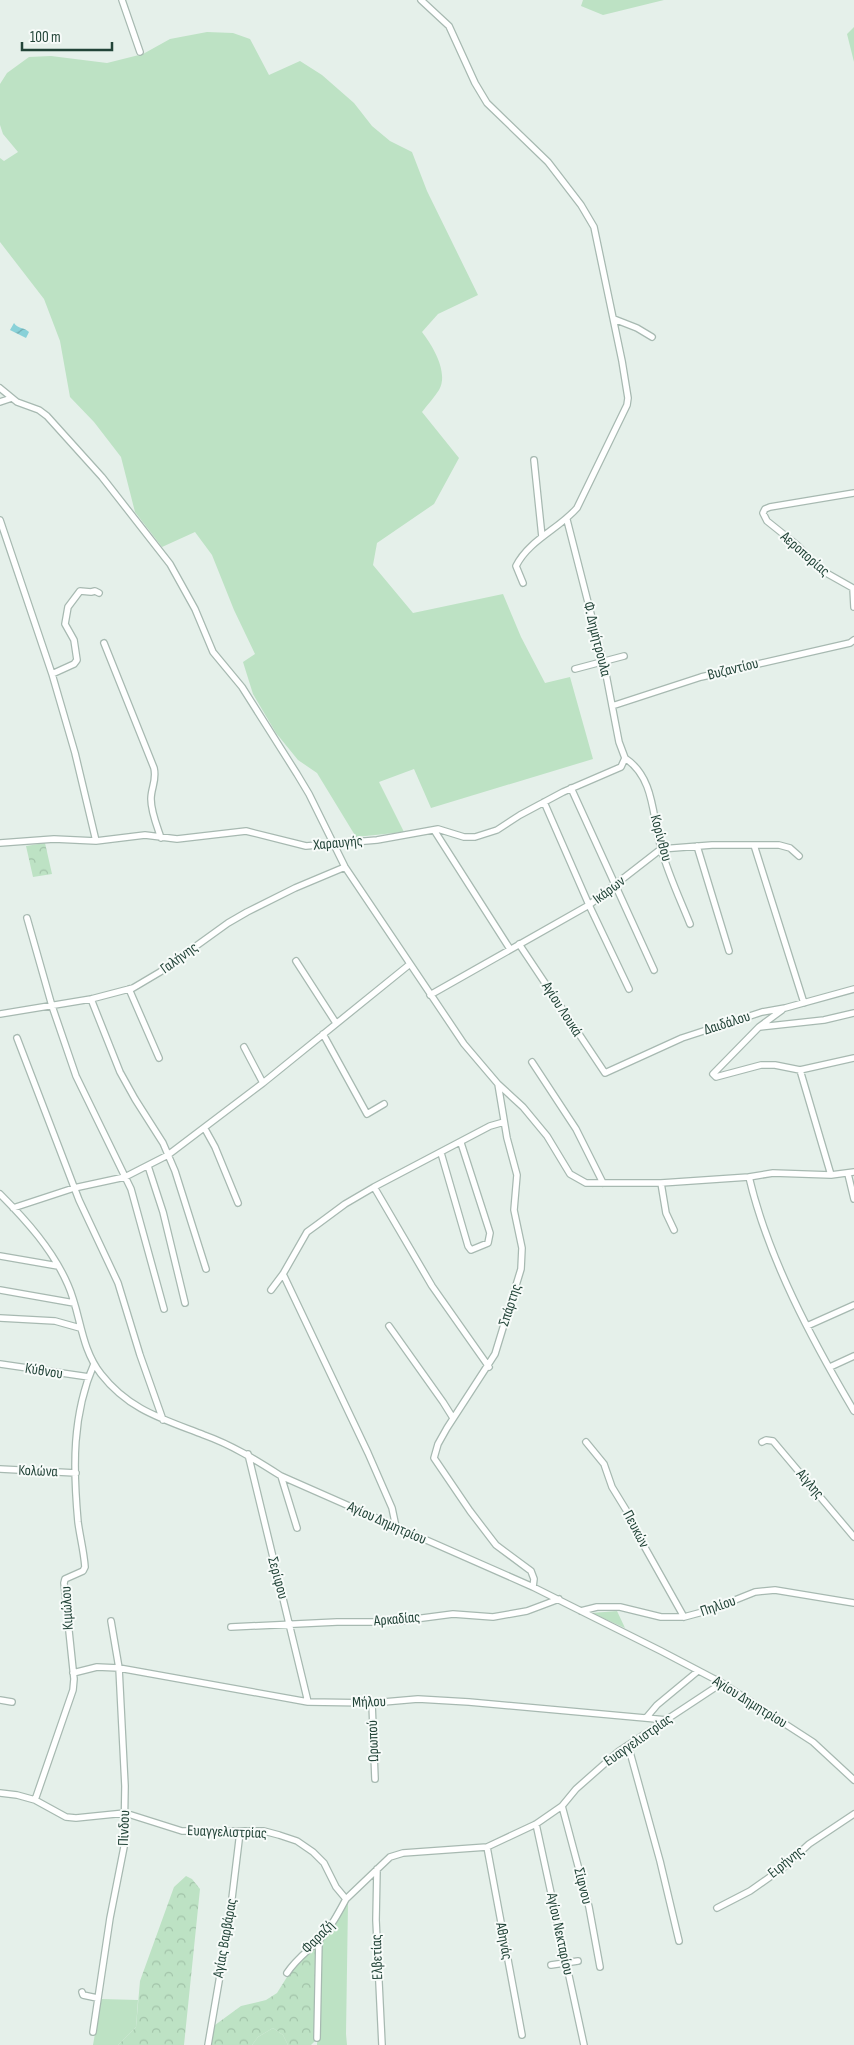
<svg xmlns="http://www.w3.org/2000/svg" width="854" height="2045" viewBox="0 0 854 2045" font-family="'Sofia Sans Condensed',sans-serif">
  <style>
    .grass { fill: #bde2c4 }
    .forest { fill: url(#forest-crowns) }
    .water { fill: url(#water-waves) }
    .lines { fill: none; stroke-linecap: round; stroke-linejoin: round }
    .minor-casing { stroke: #a7b9b1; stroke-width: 8 }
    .minor { stroke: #fff; stroke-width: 5.5 }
    .labels { text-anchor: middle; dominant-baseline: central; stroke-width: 4; stroke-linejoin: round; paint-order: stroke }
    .street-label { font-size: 15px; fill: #224438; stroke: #f7fbf9 }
  </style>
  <defs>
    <pattern id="forest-crowns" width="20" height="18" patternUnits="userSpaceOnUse" patternTransform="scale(1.25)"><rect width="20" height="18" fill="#bde2c4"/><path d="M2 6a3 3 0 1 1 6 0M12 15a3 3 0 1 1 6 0" fill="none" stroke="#a2c3a9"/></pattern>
    <pattern id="water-waves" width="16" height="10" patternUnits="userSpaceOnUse" patternTransform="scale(1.25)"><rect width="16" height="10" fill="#89d1d8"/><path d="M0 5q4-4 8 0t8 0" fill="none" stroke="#70abb0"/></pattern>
  </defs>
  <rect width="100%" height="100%" fill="#e5f0ea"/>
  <!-- grass -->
  <path class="grass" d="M583 0H664L603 15 581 6Z
    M854 27V62L847 34Z
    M207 32 233 33 250 39 269 75 300 61 322 75 354 103 372 126 390 141 412 152 427 191 478 295 438 314 422 332C433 346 449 373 439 390 434 398 427 405 422 412L459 458 434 504 377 543 373 565 413 613 503 594 521 637 545 683 570 677 593 759 431 808 414 769 379 782 404 832 356 837 317 773 298 760 276 733 253 694 243 662 255 654 234 610 212 555 195 532 162 547 135 512 121 457 94 422 70 397 60 341 44 299 0 242V158L4 161 18 152 3 134 0 125V84L7 73 29 57 51 56 107 63 143 54 170 39Z
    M617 1611 625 1628 592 1613Z
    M346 1903H348L346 2034 347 2045H317L322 1940Z
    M101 1999 138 2000 136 2027 118 2045H93Z
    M273 2028 283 2035 288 2045H252L258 2037Z"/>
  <!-- forest -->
  <path class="forest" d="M45 843 52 874 33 877 26 846Z
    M186 1876 192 1879 200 1889 184 2045H118L136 2027 140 1981 174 1887Z
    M318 1941V2004L315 2041 311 2045H288L283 2035 273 2028 258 2037 252 2045H210L215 2025 241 2006 266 2000 277 1993 292 1969Z"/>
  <!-- water -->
  <path class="water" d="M14 323C18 329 24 327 29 332L26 338 10 330Z"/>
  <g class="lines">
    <defs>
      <path id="minor" d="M122 0 140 52
        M421 0 449 26 475 83 487 103 548 162 581 205 594 227 622 361 628 398 627 405 577 508C559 529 529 540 516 566L523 583
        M614 319 637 328 652 337
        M0 388 17 402 39 410 47 416 102 477 170 564 195 609 213 652 242 687 297 774 309 794 345 867 464 1044 498 1084 507 1138 517 1175 514 1210 522 1248 521 1269 495 1354 447 1428 438 1444 434 1458 470 1511 496 1545 531 1571 534 1579 533 1587
        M0 402 12 398
        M534 460 542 537
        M854 493 770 507 765 509 763 513 767 521 797 545 821 570 853 588 854 607
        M0 520 52 674 75 753 96 841
        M567 520 605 669 619 742 625 758
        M104 643 154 768C157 780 151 788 151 799 151 812 157 826 161 838
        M575 669 624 656
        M52 674 74 664 77 660 74 640 65 624 68 607 80 591 91 592 95 591 99 593
        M612 706 701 677 850 643 854 640
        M625 758C655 778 652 816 661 848 668 874 680 899 690 924
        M571 788 654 970
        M544 802 589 905 629 989
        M434 830 510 949
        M0 843 54 839 96 841 145 835 177 839 246 831 306 846 377 840 438 829 464 837H475L497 830 520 815 563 792 621 767 625 758
        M754 845 804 1003
        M697 846 729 951
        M27 918 52 1006 76 1076 131 1189 164 1309
        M519 944 605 1073 682 1038 762 1012 785 1008 854 989
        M296 961 336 1023
        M129 989 159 1058
        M430 995 589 905 661 849 712 845H779L790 848 799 856
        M91 999 120 1072 135 1099 163 1143 175 1171 206 1269
        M782 1010 759 1027 713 1074 716 1077 761 1065H775L800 1070 854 1058
        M0 1014 91 999 133 988 160 972 228 923 247 912 295 888 345 867
        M760 1027 824 1020 854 1013
        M323 1034 367 1114 384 1104
        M17 1038 79 1200 118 1283 140 1355 163 1420
        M244 1047 263 1083
        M532 1062 576 1129 603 1183
        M800 1070 831 1175
        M498 1084 523 1107 547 1136 570 1174 586 1183H661L749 1177 773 1173 831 1175 854 1172
        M205 1129 215 1147 238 1203
        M441 1153 468 1246 471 1250 488 1243 490 1233 461 1143
        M148 1166 163 1212 185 1303
        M848 1174 854 1199
        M749 1177C768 1258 812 1340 854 1411
        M661 1183 666 1213 674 1230
        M374 1187 432 1286 489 1367
        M0 1194C26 1220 53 1250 68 1285 81 1314 80 1347 101 1374 129 1410 163 1419 204 1435 232 1445 256 1460 281 1476L533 1587 661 1651 722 1683 813 1742 854 1780
        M13 1208 74 1188 125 1177 168 1155 263 1083 410 964
        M0 1256 58 1266
        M283 1274 368 1453 392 1508 396 1527
        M0 1290 74 1303
        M271 1290 283 1274 307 1232 318 1224 345 1204 374 1187 490 1126 504 1122
        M0 1318 55 1321 80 1328
        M389 1326 443 1402 453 1418
        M807 1326 854 1305
        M0 1364 89 1377
        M830 1367 854 1356
        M586 1442 604 1464 612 1487 631 1518 634 1528 684 1617
        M762 1442 766 1440 773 1441 854 1537
        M248 1454 308 1702
        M0 1469 76 1473
        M281 1476 297 1528
        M581 1611 597 1607H620L661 1617H684L710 1610 755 1592 775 1590 854 1603
        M231 1627 337 1622H392L453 1614 493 1617 527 1611 559 1599
        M73 1673 97 1667 119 1668 308 1702 372 1703 418 1699 469 1702 667 1720
        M0 1700 12 1702
        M372 1703 375 1779
        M646 1718 657 1705 698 1671
        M628 1745 660 1861 679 1941
        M0 1793 17 1795 35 1800 66 1817 76 1818 125 1813 182 1831H264L279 1835 297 1841 313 1852 324 1863 336 1887 346 1899 390 1857 403 1853 487 1847 536 1824 562 1806 576 1789 619 1751 722 1683
        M35 1800 73 1690 74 1679 64 1583 65 1579 83 1571 85 1567C84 1552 80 1537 78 1522 73 1467 72 1415 94 1364
        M562 1806 589 1907 600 1967
        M536 1824 584 2045
        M487 1847 522 2035
        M377 1869 376 1920 382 2045
        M717 1908 750 1891 784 1867 809 1844 854 1814
        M551 1965 578 1961
        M287 1973C296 1959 308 1951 320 1939 331 1927 338 1914 346 1899
        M82 1992 83 1995 97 1998
        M93 2032 110 1918 124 1847 125 1786 119 1668 111 1621
        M317 2038 319 1939
        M208 2045 229 1923 240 1832"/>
    </defs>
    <!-- minor casing -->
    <use href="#minor" class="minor-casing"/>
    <!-- minor -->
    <use href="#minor" class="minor"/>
  </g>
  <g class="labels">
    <!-- street labels -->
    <g class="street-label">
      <text transform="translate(805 554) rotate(41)">Αεροπορίας</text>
      <text transform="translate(597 639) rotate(76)">Φ. Δημήτρουλα</text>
      <text transform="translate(733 669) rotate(-14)">Βυζαντίου</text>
      <text transform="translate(661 838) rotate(75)">Κορίνθου</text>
      <text transform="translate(338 843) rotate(-5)">Χαραυγής</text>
      <text transform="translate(609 890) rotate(-37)">Ικάρων</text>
      <text transform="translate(179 958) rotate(-36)">Γαλήνης</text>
      <text transform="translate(562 1009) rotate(57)">Αγίου Λουκά</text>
      <text transform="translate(727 1023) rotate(-18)">Δαιδάλου</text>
      <text transform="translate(510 1305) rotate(-72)">Σπάρτης</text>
      <text transform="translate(44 1371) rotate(9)">Κύθνου</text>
      <text transform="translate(38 1471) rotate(2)">Κολώνα</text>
      <text transform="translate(810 1484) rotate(49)">Αίγλης</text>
      <text transform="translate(387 1523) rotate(24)">Αγίου Δημητρίου</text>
      <text transform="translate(636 1529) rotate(62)">Πευκών</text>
      <text transform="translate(278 1578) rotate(75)">Σερίφου</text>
      <text transform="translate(718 1606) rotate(-19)">Πηλίου</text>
      <text transform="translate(67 1608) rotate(-93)">Κιμώλου</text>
      <text transform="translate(397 1619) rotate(-5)">Αρκαδίας</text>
      <text transform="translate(369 1702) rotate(-2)">Μήλου</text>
      <text transform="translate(750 1702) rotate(32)">Αγίου Δημητρίου</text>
      <text transform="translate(638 1740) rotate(-35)">Ευαγγελιστρίας</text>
      <text transform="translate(373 1741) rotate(-92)">Ωρωπού</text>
      <text transform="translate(124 1828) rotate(-88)">Πίνδου</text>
      <text transform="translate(227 1832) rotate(2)">Ευαγγελιστρίας</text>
      <text transform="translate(786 1862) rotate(-39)">Ειρήνης</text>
      <text transform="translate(583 1886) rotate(76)">Σίφνου</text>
      <text transform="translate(560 1934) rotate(78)">Αγίου Νεκταρίου</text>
      <text transform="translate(318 1937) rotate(-46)">Φαραζή</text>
      <text transform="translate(225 1938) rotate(-80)">Αγίας Βαρβάρας</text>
      <text transform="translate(504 1941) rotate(79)">Αθηνάς</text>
      <text transform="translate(377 1957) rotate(-92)">Ελβετίας</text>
    </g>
  </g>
  <!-- scale -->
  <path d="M22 42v8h90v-8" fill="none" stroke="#224438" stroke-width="2.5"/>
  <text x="30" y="42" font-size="15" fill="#224438" stroke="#f7fbf9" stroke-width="4" paint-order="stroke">100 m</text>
</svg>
